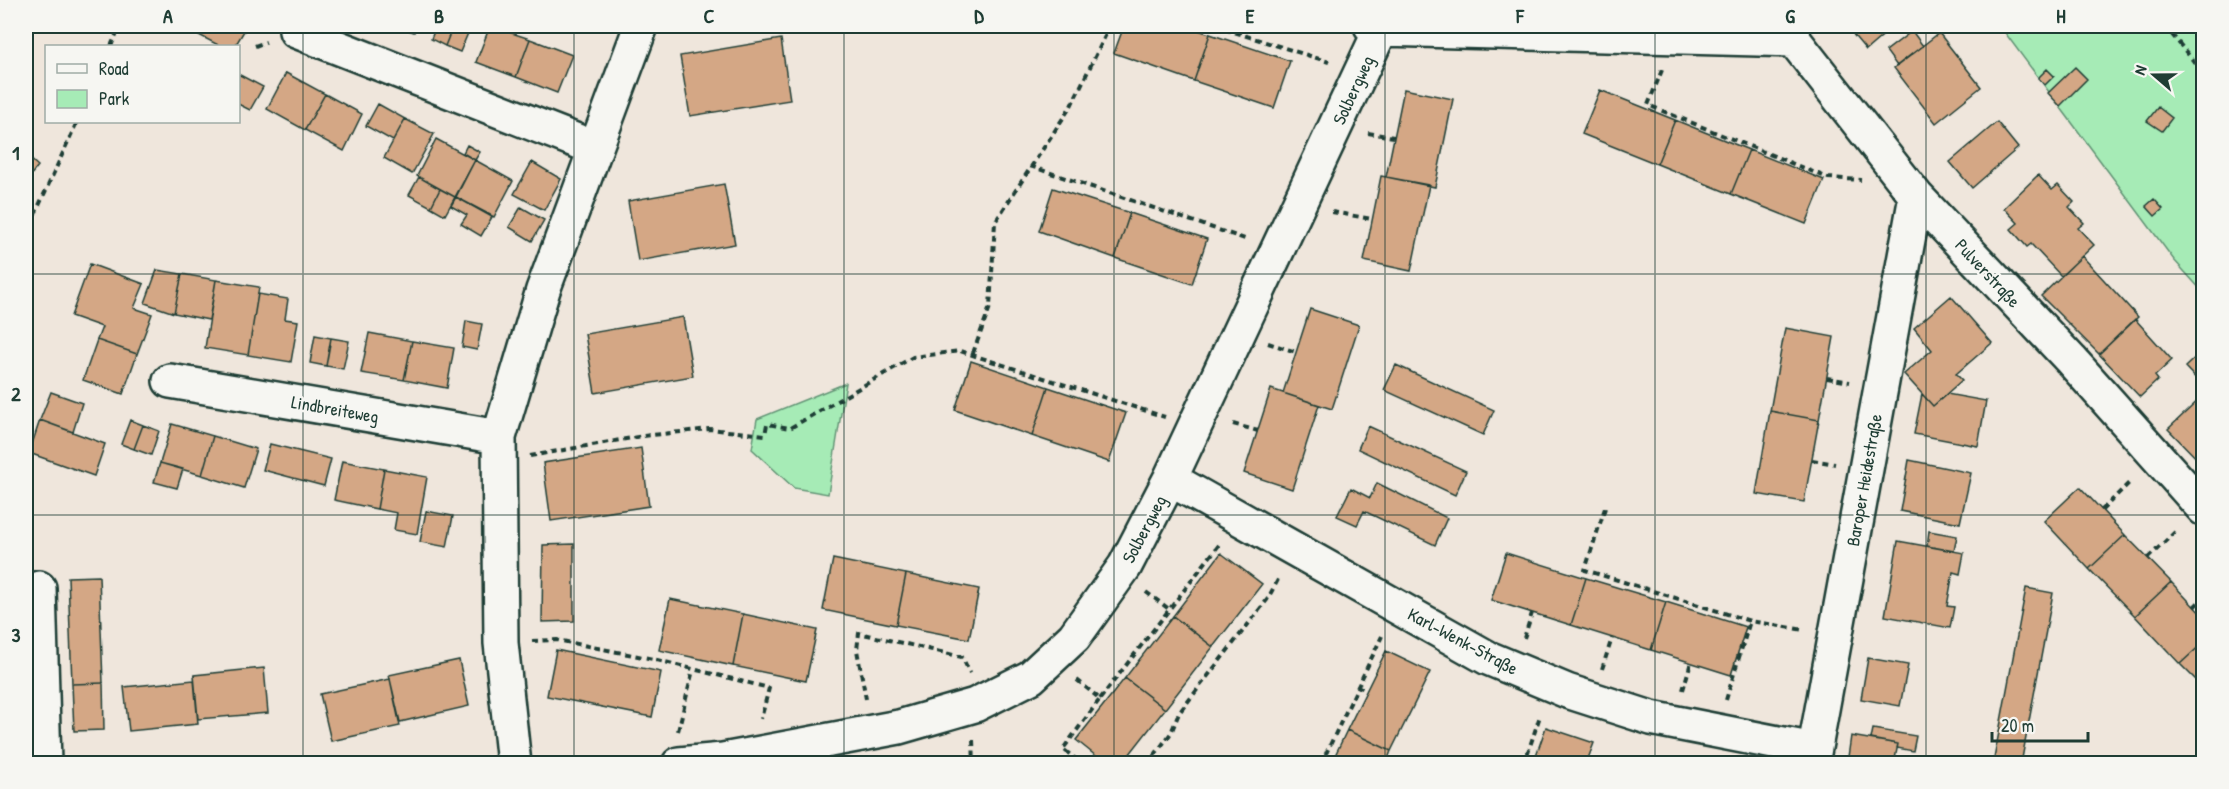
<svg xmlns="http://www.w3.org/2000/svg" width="2229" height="789" viewBox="0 0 2229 789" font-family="'Patrick Hand',sans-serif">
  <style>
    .green { fill: #a6ebb6; stroke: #629475; stroke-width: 1.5 }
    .building { fill: #d4a785; stroke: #1f3d34; stroke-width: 1.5 }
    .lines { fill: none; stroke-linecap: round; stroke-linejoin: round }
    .minor-casing { stroke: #1f3d34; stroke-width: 38 }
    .path { stroke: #1f3d34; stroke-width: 4; stroke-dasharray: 6 4.5; stroke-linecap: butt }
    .minor { stroke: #f6f6f2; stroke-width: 33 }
    .grid { fill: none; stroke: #1f3d34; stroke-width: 1.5; stroke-opacity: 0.55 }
    .labels { text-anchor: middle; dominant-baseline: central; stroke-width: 5; stroke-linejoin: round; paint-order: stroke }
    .street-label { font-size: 18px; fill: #1f3d34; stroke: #f6f6f2 }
    .neatline { fill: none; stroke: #1f3d34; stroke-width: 2 }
    .grid-label { font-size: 20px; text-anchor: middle; font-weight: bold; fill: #1f3d34 }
  </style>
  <rect width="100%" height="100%" fill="#efe6dc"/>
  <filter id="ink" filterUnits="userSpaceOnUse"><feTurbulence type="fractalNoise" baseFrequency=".0167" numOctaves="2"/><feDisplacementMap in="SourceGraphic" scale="12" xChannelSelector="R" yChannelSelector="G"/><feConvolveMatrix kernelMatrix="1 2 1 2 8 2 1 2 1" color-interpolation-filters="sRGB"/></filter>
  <g filter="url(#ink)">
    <!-- green -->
    <path class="green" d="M2000 26H2203V292L2174 260Z
      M846 383 828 494 794 488 752 449 757 419Z"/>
    <!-- building -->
    <path class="building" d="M200 26H247L235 46H220L195 33Z
      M396 26H416L414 32Z
      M436 26H453L445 46 431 39Z
      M453 26H471L460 52 445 46Z
      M490 26 530 39 516 77 476 62Z
      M1124 26H1186L1210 34 1194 81 1114 53Z
      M1846 26H1894L1866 50Z
      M1912 31 1923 46 1897 66 1886 51Z
      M1939 33 1981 87 1936 123 1894 68Z
      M1210 34 1290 61 1274 108 1194 81Z
      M530 39 572 55 557 93 516 77Z
      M781 39 790 100 690 116 680 56Z
      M2075 67 2087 79 2060 106 2048 93Z
      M2047 69 2054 76 2045 85 2038 78Z
      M286 73 325 94 305 130 267 109Z
      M238 74 263 87 250 110 238 104Z
      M1404 89 1453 99 1435 187 1386 177Z
      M1600 90 1675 120 1657 164 1582 134Z
      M325 94 362 114 344 151 305 130Z
      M378 104 405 119 393 141 366 126Z
      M2158 107 2172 118 2162 131 2147 121Z
      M405 119 434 134 412 174 384 158Z
      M1675 120 1749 150 1731 194 1657 164Z
      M1997 122 2018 148 1972 188 1950 162Z
      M436 139 475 160 455 197 417 176Z
      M467 145 480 152 475 160 463 153Z
      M1749 150 1824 180 1806 224 1731 194Z
      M26 155 38 166 26 181Z
      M475 160 513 181 494 217 456 197Z
      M532 162 561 179 544 210 514 194Z
      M2038 175 2052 190 2058 185 2074 202 2069 207 2084 223 2078 228 2094 245 2061 276 2031 244 2027 247 2011 229 2018 223 2004 208Z
      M1381 176 1429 185 1411 271 1364 261Z
      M419 177 440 189 431 207 409 195Z
      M724 184 735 244 638 261 628 201Z
      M1053 188 1130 213 1115 258 1039 231Z
      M440 189 455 197 445 215 431 207Z
      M456 197 492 217 481 236 461 224 467 215 451 206Z
      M2154 199 2163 209 2155 216 2146 206Z
      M521 207 544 220 532 241 509 227Z
      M1130 213 1207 239 1192 284 1115 258Z
      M2082 256 2138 317 2099 354 2041 296Z
      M90 264 144 284 134 308 152 314 137 354 97 340 102 327 71 316Z
      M157 270 182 274 174 313 145 303Z
      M182 274 216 280 209 320 174 313Z
      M216 280 259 287 248 355 205 348Z
      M258 294 288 299 285 319 298 321 291 362 248 355Z
      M1951 296 1992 343 1956 374 1962 380 1933 406 1904 374 1932 350 1914 328Z
      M1310 309 1359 325 1332 409 1283 393Z
      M683 317 693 376 595 393 585 334Z
      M2135 319 2172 360 2155 376 2158 380 2140 397 2099 354Z
      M466 321 482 324 477 350 462 347Z
      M1785 328 1834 337 1819 420 1770 411Z
      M369 333 412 341 404 380 361 373Z
      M315 335 331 338 326 366 310 363Z
      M331 338 349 341 343 369 326 366Z
      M97 340 137 354 123 394 83 380Z
      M412 341 454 348 447 388 404 380Z
      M2204 349V386H2203L2185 367Z
      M971 361 1048 387 1032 436 955 410Z
      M1396 365 1494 410 1483 435 1384 390Z
      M1048 387 1126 413 1109 462 1032 436Z
      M1271 389 1319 405 1292 489 1244 473Z
      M51 392 82 403 73 432 40 420Z
      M1922 394 1933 406 1947 394 1986 401 1978 446 1914 434Z
      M2204 395V466L2168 429Z
      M1770 411 1819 420 1804 502 1756 494Z
      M40 420 105 444 94 476 29 453Z
      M130 420 143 425 134 449 121 444Z
      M172 424 213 436 202 475 160 463Z
      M143 425 159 431 151 455 134 449Z
      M1368 426 1466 471 1455 495 1358 449Z
      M213 436 256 449 244 488 202 475Z
      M270 444 331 459 324 486 263 470Z
      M641 448 649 506 551 521 543 463Z
      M1909 460 1971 473 1960 523 1900 511Z
      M342 461 384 469 377 509 334 500Z
      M160 463 183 469 177 488 154 482Z
      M384 469 427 477 417 534 394 530 397 513 377 509Z
      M1377 483 1447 518 1435 545 1364 511 1357 525 1337 516 1351 488 1370 498Z
      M2080 487 2125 535 2089 569 2044 521Z
      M426 511 453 516 447 547 420 542Z
      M1929 531 1957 536 1954 551 1927 546Z
      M2125 535 2171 582 2135 616 2089 569Z
      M1898 541 1964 553 1960 574 1953 572 1947 606 1954 607 1950 628 1885 616Z
      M574 544V621L542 622 543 545Z
      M1221 553 1262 584 1213 647 1173 616Z
      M1506 553 1586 578 1571 625 1491 600Z
      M833 559 906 574 896 625 823 610Z
      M906 574 979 589 969 639 896 625Z
      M99 576 103 683 72 684 68 577Z
      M1586 578 1666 602 1651 650 1571 625Z
      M2171 582 2204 617V642L2180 664 2135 616Z
      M2026 588 2053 593 2021 764H1993Z
      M670 599 743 614 733 666 659 650Z
      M1666 602 1746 627 1731 675 1651 650Z
      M743 614 817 630 806 681 733 666Z
      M1173 616 1213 647 1165 709 1125 678Z
      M2204 642V688L2180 664Z
      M556 650 661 672 652 717 547 696Z
      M1386 651 1430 672 1391 751 1347 730Z
      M1868 658 1908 665 1900 706 1861 699Z
      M459 660 469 706 400 722 389 675Z
      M264 668 268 713 198 719 194 675Z
      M1125 678 1165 709 1122 764H1106L1076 740Z
      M390 679 400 726 331 741 320 694Z
      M194 680 198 724 129 731 124 687Z
      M103 683 104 730 74 731 72 684Z
      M1546 727 1594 743 1586 764H1533Z
      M1873 729 1916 736 1913 751 1897 748 1898 744 1871 739Z
      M1347 730 1391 751 1386 764H1331Z
      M1851 736 1898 744 1894 764H1847Z"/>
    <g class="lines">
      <defs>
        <path id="minor" d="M1371 26 1381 29 1794 40
          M1787 26 1794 40 1916 196 2071 360 2204 509
          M296 31 595 148
          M170 381 499 437
          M1170 479 1488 658 1567 691 1651 718 1814 750
          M39 588 44 764
          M514 764 501 643 499 437 543 290 641 26
          M679 764 723 760 899 727 975 705 1031 677 1074 637 1125 566 1170 479 1381 29
          M1812 764 1916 196"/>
      </defs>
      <!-- minor casing -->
      <use href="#minor" class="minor-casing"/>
      <!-- path -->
      <path class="path" d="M1215 26 1329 62
        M2165 26 2204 74
        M111 46 120 26
        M255 46 266 42
        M1662 70 1648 105 1828 178 1861 180
        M1368 133 1394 137
        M1030 166 1248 240
        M1332 212 1372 219
        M26 234 77 122
        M1268 343 1296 352
        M973 353 990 307 995 222 1071 106 1110 26
        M1827 378 1850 382
        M1233 424 1258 431
        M530 456 643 436 709 429 765 435 767 424 790 428 913 357 960 351 1165 417
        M1812 460 1835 464
        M1605 508 1585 570 1750 621 1804 630
        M2102 510 2130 482
        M2148 558 2176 531
        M1146 592 1169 609
        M2194 607 2204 597
        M1524 638 1532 613
        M532 641 557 640 653 659 769 688 761 719
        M1602 669 1612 638
        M1077 680 1100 699 1063 749 1082 764
        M1357 686 1367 690
        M1683 690 1691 662
        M866 699 857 650 859 633 962 657 970 673
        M1100 699 1219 545
        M1726 700 1750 621
        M678 731 693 670
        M973 740 974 764
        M1148 764 1171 733 1179 713 1267 600 1280 576
        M1321 764 1382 636
        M1524 764 1540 716"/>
      <!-- minor -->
      <use href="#minor" class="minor"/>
    </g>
  </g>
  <!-- grid -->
  <path class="grid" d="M303 26V764M574 26V764M844 26V764M1114 26V764M1385 26V764M1655 26V764M1926 26V764M26 274H2204M26 515H2204"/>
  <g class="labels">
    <!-- street labels -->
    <g class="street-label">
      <text transform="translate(1353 90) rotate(-65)">Solbergweg</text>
      <text transform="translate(1988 273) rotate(47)">Pulverstraße</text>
      <text transform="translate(335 409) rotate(10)">Lindbreiteweg</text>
      <text transform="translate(1864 480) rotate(-80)">Baroper Heidestraße</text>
      <text transform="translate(1144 529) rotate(-62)">Solbergweg</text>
      <text transform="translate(1463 641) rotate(28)">Karl-Wenk-Straße</text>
    </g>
  </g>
  <!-- margin -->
  <rect width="2229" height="789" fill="none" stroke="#f6f6f2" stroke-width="66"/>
  <!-- legend -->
  <rect x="45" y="45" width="195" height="78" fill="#f6f6f2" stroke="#a0aca6" stroke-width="1.5"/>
  <rect x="57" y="64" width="30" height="9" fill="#f6f6f2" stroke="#a0aca6" stroke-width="1.5"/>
  <text x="99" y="75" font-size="18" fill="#1f3d34">Road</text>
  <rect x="57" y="90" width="30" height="18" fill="#a6ebb6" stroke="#a0aca6" stroke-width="1.5"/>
  <text x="99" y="105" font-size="18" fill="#1f3d34">Park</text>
  <!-- north arrow -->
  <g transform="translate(2154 75) rotate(290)" stroke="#f6f6f2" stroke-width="4.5" paint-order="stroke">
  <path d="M0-4.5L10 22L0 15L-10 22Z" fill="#1f3d34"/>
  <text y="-9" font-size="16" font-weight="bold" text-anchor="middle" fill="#1f3d34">N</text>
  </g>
  <!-- scale -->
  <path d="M1992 732v9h96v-9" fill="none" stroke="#1f3d34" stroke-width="3"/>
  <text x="2001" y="732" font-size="18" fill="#1f3d34" stroke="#f6f6f2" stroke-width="4.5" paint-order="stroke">20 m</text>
  <rect x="33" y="33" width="2163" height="723" class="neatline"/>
  <g class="grid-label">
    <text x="168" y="23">A</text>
    <text x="439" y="23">B</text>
    <text x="709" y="23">C</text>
    <text x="979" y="23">D</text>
    <text x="1250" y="23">E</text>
    <text x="1520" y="23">F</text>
    <text x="1790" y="23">G</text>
    <text x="2061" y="23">H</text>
    <text x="16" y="160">1</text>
    <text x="16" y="401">2</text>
    <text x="16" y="642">3</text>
  </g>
</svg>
